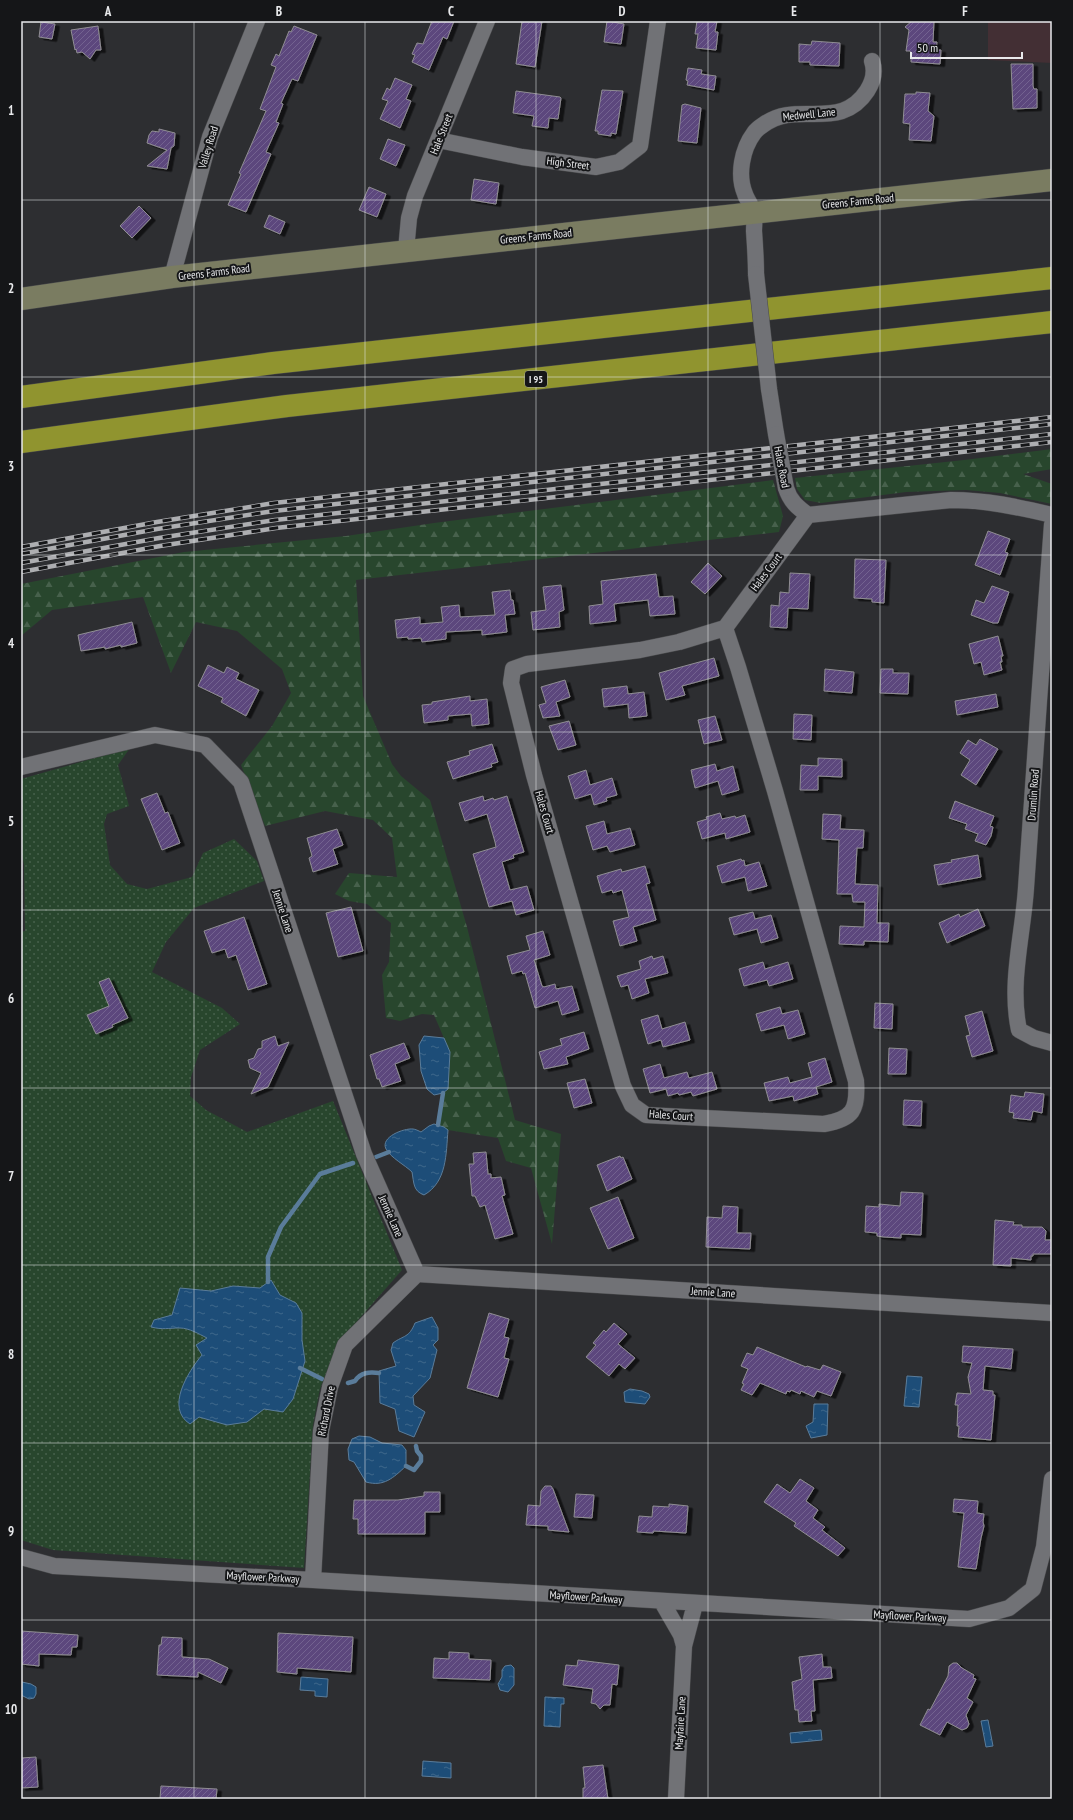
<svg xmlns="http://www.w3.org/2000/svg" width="1073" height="1820" viewBox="0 0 1073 1820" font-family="'PT Sans Narrow',sans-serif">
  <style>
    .commercial { fill: #432f34 }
    .forest { fill: url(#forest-firs) }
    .park { fill: url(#park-dots) }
    .water { fill: url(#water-ripples); stroke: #5a7c9a }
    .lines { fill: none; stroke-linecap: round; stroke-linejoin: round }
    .stream { stroke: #5a7c9a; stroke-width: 4.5 }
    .building { fill: url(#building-hatch); stroke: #908e93; filter: url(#shadow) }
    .minor-casing { stroke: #48494b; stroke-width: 17 }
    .secondary-casing { stroke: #48494b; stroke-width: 23 }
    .motorway-casing { stroke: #48494b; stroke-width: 23 }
    .minor { stroke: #717276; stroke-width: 16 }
    .secondary { stroke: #7a7c61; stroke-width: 22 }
    .motorway { stroke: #90942f; stroke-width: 22 }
    .rail-casing { stroke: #adaeb1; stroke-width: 4.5 }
    .rail { stroke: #151618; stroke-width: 3; stroke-dasharray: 9; stroke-linecap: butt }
    .minor-bridge-casing { stroke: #48494b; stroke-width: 17; stroke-linecap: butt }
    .minor-bridge { stroke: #717276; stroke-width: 16 }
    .grid { fill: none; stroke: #e8e9eb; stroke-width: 1; stroke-opacity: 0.55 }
    .labels { text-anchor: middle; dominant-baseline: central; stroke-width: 4; stroke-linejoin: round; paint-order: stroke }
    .shield { fill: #151618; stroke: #a9aaac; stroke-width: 1 }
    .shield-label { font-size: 10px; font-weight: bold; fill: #e8e9eb }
    .street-label { font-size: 11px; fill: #e8e9eb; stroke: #151618 }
    .neatline { fill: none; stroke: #e8e9eb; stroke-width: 1.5 }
    .grid-label { font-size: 13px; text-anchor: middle; font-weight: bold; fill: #e8e9eb }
  </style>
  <defs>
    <pattern id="forest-firs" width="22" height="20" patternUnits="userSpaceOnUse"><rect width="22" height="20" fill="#28462d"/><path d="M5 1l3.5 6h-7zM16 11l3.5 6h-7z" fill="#47614c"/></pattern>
    <pattern id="park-dots" width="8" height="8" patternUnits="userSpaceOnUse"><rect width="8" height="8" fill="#28462d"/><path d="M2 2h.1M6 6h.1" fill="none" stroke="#47614c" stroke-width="1.8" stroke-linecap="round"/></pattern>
    <pattern id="water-ripples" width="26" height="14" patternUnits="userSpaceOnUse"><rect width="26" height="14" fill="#1d4d78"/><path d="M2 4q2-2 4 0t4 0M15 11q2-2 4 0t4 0" fill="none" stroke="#3e678b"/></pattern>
    <pattern id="building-hatch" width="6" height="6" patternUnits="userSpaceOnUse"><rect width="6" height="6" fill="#5c477d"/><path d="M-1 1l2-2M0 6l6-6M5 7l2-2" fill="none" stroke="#736290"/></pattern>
    <filter id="shadow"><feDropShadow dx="4.5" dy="2.5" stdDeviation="0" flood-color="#0009"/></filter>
  </defs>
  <rect width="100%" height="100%" fill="#2d2e31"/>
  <!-- commercial -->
  <path class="commercial" d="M988 21H1052V63L988 60Z"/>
  <!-- forest -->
  <path class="forest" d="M1052 449V469L1023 474 1052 484V504L1000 493 966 490 906 492 821 503 805 500 797 489 795 478 964 460Z
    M773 480 783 516 779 532 356 580 363 696 392 764 401 776 430 800 467 927 515 1120 561 1134 552 1244 531 1168 506 1161 498 1138 448 1130 438 1125 443 1093 448 1089 450 1052 434 1015 422 1014 400 1021 386 1018 382 975 389 962 391 923 367 904 349 901 335 894 349 873 397 877 392 838 373 820 325 811 265 826 241 765 272 726 291 693 282 669 237 631 196 622 171 673 143 597 52 610 21 636V584L184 552 346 536 434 523Z"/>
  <!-- park -->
  <path class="park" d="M130 748 118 765 129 806 107 814 104 824 110 865 127 884 147 889 192 877 203 853 234 839 257 861 264 881 194 908 166 942 152 972 222 1008 240 1024 200 1050 191 1077 190 1096 206 1110 247 1132 333 1101 402 1270 338 1343 320 1389 313 1425 304 1568 53 1550 21 1540V932L25 931 24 865 21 849V779Z"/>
  <!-- water -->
  <path class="water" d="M424 1036 444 1038 450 1052 448 1089 443 1093 434 1095 427 1089 421 1071 419 1045Z
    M434 1124 444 1127 448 1130C446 1154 447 1182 424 1195 413 1191 414 1183 412 1172 405 1165 391 1158 386 1149 380 1137 404 1128 413 1129 415 1129 419 1131 421 1132L429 1126Z
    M271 1280 280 1295 296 1303 302 1313V1340L305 1361 293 1399 283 1412 264 1409 247 1422 227 1425 199 1417 190 1424C165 1408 188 1372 202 1355L196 1345 207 1338C199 1334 189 1328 180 1328 168 1328 163 1330 151 1327L154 1320 172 1315 180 1288 211 1291 233 1286 260 1288Z
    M432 1317 438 1328V1340L433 1345 437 1350 430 1378 413 1396 414 1405 425 1412 414 1437 399 1431 395 1409 380 1403 379 1371 396 1366 391 1350 393 1343C404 1335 409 1338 415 1323Z
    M907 1376 922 1377 919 1407 904 1406Z
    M630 1389 642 1391 649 1394 650 1397 645 1404 625 1402 624 1392Z
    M814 1404H828L827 1435 811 1438 806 1426 813 1422Z
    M359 1436 370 1437 382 1443 402 1445 406 1450V1466C393 1478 384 1487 366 1482L354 1462 349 1460 348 1449 352 1439Z
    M511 1665 514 1668V1685L508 1692 500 1690 498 1684 502 1677V1670L505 1666Z
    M301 1677 328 1679 327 1697 315 1696V1691L300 1690Z
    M21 1680 22 1682 31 1684 36 1687V1694L34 1698 29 1699 21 1695Z
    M545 1697 564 1698V1704H561L560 1727 544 1726Z
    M988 1720 993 1746 986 1747 981 1721Z
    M821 1730 822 1740 791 1743 790 1733Z
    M423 1761 451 1763V1778L422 1776Z"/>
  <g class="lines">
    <!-- stream -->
    <path class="stream" d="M438 1125 443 1093
      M376 1157 389 1152
      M268 1282V1257L281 1227 320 1174 353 1163
      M300 1368 322 1379
      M348 1383 355 1381C361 1372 369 1372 379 1373
      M406 1466 414 1470 421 1461V1456L417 1451 416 1446"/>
  </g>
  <!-- building -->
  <path class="building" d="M432 21H454L447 39 443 37 429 70 412 62 415 55 412 54 417 43 423 44Z
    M522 21H542L535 67 516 64Z
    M607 21 624 24 621 44 604 42Z
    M697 21H717L715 32H718L716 50 696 48 698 34H695Z
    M912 21H934L933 42H937L936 50H941L940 64 911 62V53L910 51H906L909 30 905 27Z
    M41 22 55 24 52 39 39 37Z
    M98 26 101 50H96L90 59 82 52 77 53 76 49 75 50 71 30Z
    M294 26 317 35 298 81 292 79 281 103 283 104 276 122 279 123 266 152 271 154 246 212 228 205 241 174 239 173 266 111 260 109 276 67 271 65 276 54 279 56 289 31 291 32Z
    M812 41 840 43 839 66 810 65V62H799V44L811 45Z
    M1011 64H1033V86L1034 89H1037V108L1013 109Z
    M688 68 702 70 701 74 716 76 714 90 687 85 688 81 686 80Z
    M395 78 412 85 406 99 411 101 400 128 380 119 388 101 382 99 387 88 390 90Z
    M602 90 623 91 616 134 611 133V136L598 134V131H595Z
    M516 91 560 97 561 98 558 119 549 118 548 128 532 126 534 116 513 113Z
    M916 92 930 93 928 111 934 116 931 141 909 140 910 124 903 123 905 94H916Z
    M685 104 701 108 697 143 678 141 682 105Z
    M159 129 175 133 174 146 171 148 167 169 147 166 167 150 147 143 149 135 152 131 159 132Z
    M388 139 405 145 396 166 380 159Z
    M474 179 499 183 496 204 471 200Z
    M369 187 386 194 377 217 359 210Z
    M139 206 151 218 132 238 120 226Z
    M269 215 285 222 280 234 264 227Z
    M988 531 1010 539 1005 552 1008 553 1000 575 975 565Z
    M855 559 886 560 884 603 872 602V599L854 598Z
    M708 563 722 576 705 594 691 582Z
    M790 573 810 574 808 609 788 608 787 628 770 627 771 605 779 606 780 592 789 593Z
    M656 574 659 597 673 596 675 614 650 616 648 600 621 603 614 604 616 621 590 624 589 606 603 604 601 581Z
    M561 585 564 610 559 612 560 627 533 630 531 612 546 610 543 587Z
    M992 586 1009 592 998 623H993L971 615 976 600 984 603Z
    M510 590 511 600H513L515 614 505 615 507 632 482 635V630L446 632V639L422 642 421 638 408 639V637L397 638 395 620 420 617V624L443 622 441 607 459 605 460 617 495 615 492 592Z
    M132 622 137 643 121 647V645L105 649V647L81 651 78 635Z
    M998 636 1003 656H1001L1002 662H1000L1002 670 984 675 981 662 974 664 969 644Z
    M714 658 719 676 682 686 685 695 666 700 659 673Z
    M208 665 224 673 227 667 239 673 236 679 259 690 246 716 221 702 223 698 198 686Z
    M825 669 854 672 852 693 824 691Z
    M881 669H893V673H909L908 694 880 693Z
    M565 680 570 697 556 702 560 716 543 718 539 705 546 703 541 687Z
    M627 686 628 694 644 692 647 716 629 718 628 704 604 707 602 689Z
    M996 694 998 707 957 715 955 701Z
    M470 696V701L487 699 489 724 472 726 471 714 448 716V720L424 723 422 705 432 704V702Z
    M794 714 812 715 811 740 793 739Z
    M715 716 722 740 704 744 698 720Z
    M569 721 576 745 558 750 549 726Z
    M980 739 998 749 976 785 961 775 970 760 960 753 968 740 976 745Z
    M492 744 498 762 491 764 492 767 453 779 447 762 470 755 469 751Z
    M818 758 842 759V777L818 776V790H800L801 765 818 766Z
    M715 764 717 771 733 766 739 790 722 795 718 781 695 788 691 770Z
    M586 770 590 785 612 778 617 795 606 798 607 801 594 805 591 794 575 799 568 776Z
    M157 793 165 813 168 812 180 843 162 850 141 799Z
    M483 796 484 801 493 798 494 800 507 796 524 852 513 855 514 858 502 862 510 890 527 886 534 910 516 915 512 901 489 907 473 854 496 847 495 842 487 814 465 821 459 803Z
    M955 801 994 816 990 826 993 827 991 836 986 845 975 841 978 834 965 829 967 824 949 818Z
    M720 813 722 819 735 816 736 818 745 815 750 832 726 839 725 833 702 839 697 822 707 819 706 817Z
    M823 814 841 815 840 829 864 830 863 848H857L855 884 878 885 877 923H889L888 942 864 941V945L839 944 840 926 864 927 865 902H853L852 894H837L839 840 822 839Z
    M604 821 607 834 630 828 635 845 610 852 607 846 593 850 586 826Z
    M337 829 343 845 333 849 338 864 313 872 309 858 312 856 307 838Z
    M978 855 981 877 938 885 934 865 952 862 951 860Z
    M741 859 742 861 744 860 745 866 759 862 767 886 748 891 745 877 722 883 717 866Z
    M645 866 650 883 646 884 656 920 633 927 637 941 620 946 613 921 629 917 622 890 613 893 612 890 602 893 597 876 621 869 622 872Z
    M351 907 363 951 338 957 326 913Z
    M978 909 985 926 947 943 939 923 959 914 960 917Z
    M753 912 755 919 771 915 778 938 761 943 757 929 734 935 729 918Z
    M244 917 267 984 248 990 236 955 228 958 225 949 212 953 204 931Z
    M543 931 550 955 534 960 542 986 544 987 555 984 556 989 572 986 579 1010 562 1015 558 1001 535 1008 525 973 523 974 522 971 512 974 507 956 530 950 526 936Z
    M652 956 653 959 663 956 668 973 645 979 649 993 632 999 628 985 621 987 617 976 641 969 639 961Z
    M763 962 765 969 788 962 793 979 769 986 767 980 744 986 739 969Z
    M109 978 128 1018 112 1025 113 1027 96 1034 87 1015 109 1006 99 982Z
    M875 1003 893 1004 892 1029 874 1028Z
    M780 1007 782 1014 798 1010 805 1034 788 1039 784 1025 761 1031 756 1014Z
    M982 1011 993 1051 972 1057 966 1036 970 1035 965 1016Z
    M658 1015 662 1029 685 1022 690 1040 663 1047 661 1040 648 1044 641 1020Z
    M584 1032 589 1049 566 1057 568 1064 544 1069 539 1052 562 1045 560 1039Z
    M275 1036 278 1046 289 1042 268 1087 251 1094 261 1073 250 1068 248 1060 254 1058 258 1049 262 1048V1041Z
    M404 1043 410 1058 395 1064 401 1081 382 1087 379 1079H377L370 1055Z
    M889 1048 907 1049 906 1074H888Z
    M825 1058 832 1082 816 1087 818 1094 794 1101 793 1096 769 1101 764 1083 788 1077 790 1083 812 1077 808 1063Z
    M660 1064 664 1078 687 1072 689 1078 712 1072 717 1089 693 1096 691 1092 679 1095 678 1093 668 1096 666 1089 650 1093 643 1069Z
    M585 1079 592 1103 574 1108 567 1083Z
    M1025 1092 1044 1094 1042 1113 1033 1111 1031 1120 1013 1118 1014 1113 1009 1112 1011 1095 1024 1097Z
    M904 1100 922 1101 921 1126 903 1125Z
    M486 1152 488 1174H491V1178L501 1177 505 1195 502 1196 513 1234 495 1239 485 1205 480 1207 475 1196H472L469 1164H474L473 1153Z
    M620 1156 621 1158 623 1157 632 1179 607 1191 597 1165Z
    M901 1192 923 1193 921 1235 901 1234V1238L884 1237 877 1236V1233L865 1232 866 1206 879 1207V1204L900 1206Z
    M618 1197 634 1238 608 1249 590 1208Z
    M723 1206 738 1207 737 1233H751L750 1249 706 1247 707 1217 722 1218Z
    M995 1220 1014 1222 1013 1225H1022V1227H1042L1046 1231 1045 1240H1052V1254H1033V1256H1031V1260L1011 1258V1266L993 1265Z
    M489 1313 509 1319 504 1337 509 1338 504 1358 509 1359 498 1397 467 1388Z
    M614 1323 627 1334 618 1344 635 1358 625 1369 619 1364 609 1376 586 1357 596 1345 593 1343 604 1330 606 1332Z
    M963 1346 1013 1349 1011 1369 985 1366 983 1390 993 1391V1395H995L991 1440 958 1437 959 1426H957L958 1405H955L957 1393 971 1394 968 1377 972 1363 962 1362Z
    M757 1347 806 1367 807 1366 820 1370 823 1365 841 1372 831 1396 817 1391 814 1397 801 1391 800 1394 791 1390 790 1392 787 1391 786 1394 760 1383 752 1395 741 1390 744 1384 742 1383 748 1369 741 1366 747 1353 753 1355Z
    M800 1479 814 1488 806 1501 818 1510 813 1518 825 1527 822 1530 845 1548 838 1556 794 1526 796 1523 764 1502 777 1484 790 1493Z
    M545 1486H551L553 1489 569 1532 548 1530V1526L526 1525 528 1505 540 1506 541 1491Z
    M424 1492H440V1512H425V1534H358V1519H353L354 1500H398L424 1496Z
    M576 1494 594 1495 592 1518 574 1517Z
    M954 1499 978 1501 977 1513 984 1514 983 1522 984 1526 981 1538 976 1569 958 1567 964 1513 953 1512Z
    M669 1504 688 1506 686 1533 654 1531 653 1533 637 1532 639 1516 652 1517 653 1506 669 1507Z
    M21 1631 78 1635 77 1647H72L71 1655 39 1654V1666L21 1664Z
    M278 1633 353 1637 351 1672 297 1668V1674L277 1672Z
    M162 1637 182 1638V1657L209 1659 228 1668 221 1683 198 1672V1677L157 1675 159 1645H161Z
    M449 1652 469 1653V1659L491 1660 490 1680 433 1678 434 1658 449 1659Z
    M822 1654 823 1667H831L832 1678 813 1680 815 1711H811L812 1721 799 1722 798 1710H795L792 1682 802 1679 799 1657Z
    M578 1660 619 1665 617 1685 612 1684 610 1705H604L600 1709 596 1704 591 1703 593 1689 563 1685 566 1665 577 1666Z
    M953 1663H957L962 1668 974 1675 973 1678 976 1679 967 1698 973 1702 966 1715 969 1724 967 1728 962 1730 947 1722 940 1735 920 1725 928 1709 930 1710 948 1676 949 1666Z
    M36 1757 38 1787 21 1788V1758Z
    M603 1765 608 1799H583V1788H585L583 1767Z
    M161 1786 217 1789 216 1799H164L160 1798Z"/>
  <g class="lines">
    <defs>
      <path id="minor" d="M438 140 522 157 596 167 619 162 640 146 658 21
        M406 250 409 218 415 196 487 21
        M756 274C756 260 755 245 754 231 754 225 755 219 754 213 752 206 747 200 745 194 737 175 742 149 754 133 756 130 760 127 763 125 789 106 815 119 842 111 862 104 879 81 872 61
        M172 277 210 137 257 21
        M769 389 776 434
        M786 488C790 501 797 507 808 515L951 500C986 500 1018 507 1052 515
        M1052 524C1043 645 1034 767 1026 888 1023 935 1009 983 1019 1030L1034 1038 1052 1043
        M725 628 738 667 775 791 856 1081C858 1110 853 1119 824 1124L646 1115 632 1105 623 1086 534 775 511 683 513 669 527 664 640 650 679 642 725 628 808 515
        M21 767 155 735 205 745 241 782 364 1154 417 1274 1052 1313
        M21 1557 54 1566 313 1580 969 1619 1009 1608 1033 1589 1044 1547 1052 1479
        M313 1580 321 1431 330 1387 345 1345 417 1274
        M662 1602 681 1635 684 1646
        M676 1799 684 1646 695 1604"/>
      <path id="secondary" d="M21 299 172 277 1052 180"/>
      <path id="motorway" d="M21 397 273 363 1052 278
        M21 442 287 406 1052 322"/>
    </defs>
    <!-- minor casing -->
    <use href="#minor" class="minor-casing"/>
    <!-- secondary casing -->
    <use href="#secondary" class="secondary-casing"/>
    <!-- motorway casing -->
    <use href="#motorway" class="motorway-casing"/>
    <!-- minor -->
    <use href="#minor" class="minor"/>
    <!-- secondary -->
    <use href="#secondary" class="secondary"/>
    <!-- motorway -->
    <use href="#motorway" class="motorway"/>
    <defs>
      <path id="rail" d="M21 547 157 522 274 503 1052 417
        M21 554 157 529 274 511 1052 424
        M21 563 159 538 275 520 1052 434
        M21 572 160 546 276 528 1052 442"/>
    </defs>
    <!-- rail casing -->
    <use href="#rail" class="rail-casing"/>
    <!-- rail -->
    <use href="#rail" class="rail"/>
    <defs>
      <path id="minor-bridge" d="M756 274 769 389
        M776 434 786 488"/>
    </defs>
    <!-- minor-bridge casing -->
    <use href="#minor-bridge" class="minor-bridge-casing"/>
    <!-- minor-bridge -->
    <use href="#minor-bridge" class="minor-bridge"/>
  </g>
  <!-- grid -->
  <path class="grid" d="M194 21V1799M365 21V1799M536 21V1799M708 21V1799M880 21V1799M21 200H1052M21 377H1052M21 555H1052M21 732H1052M21 910H1052M21 1088H1052M21 1265H1052M21 1443H1052M21 1620H1052"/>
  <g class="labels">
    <!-- shield labels -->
    <rect class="shield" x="525" y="371" width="22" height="16" rx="3"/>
    <g class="shield-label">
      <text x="536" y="379">I 95</text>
    </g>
    <!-- street labels -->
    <g class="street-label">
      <text transform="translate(809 114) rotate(-6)">Medwell Lane</text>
      <text transform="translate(441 134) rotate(-68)">Hale Street</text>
      <text transform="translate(208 147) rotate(-73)">Valley Road</text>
      <text transform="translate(568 163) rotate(7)">High Street</text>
      <text transform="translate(858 201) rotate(-6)">Greens Farms Road</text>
      <text transform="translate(536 236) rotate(-6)">Greens Farms Road</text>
      <text transform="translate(214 272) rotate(-7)">Greens Farms Road</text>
      <text transform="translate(782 467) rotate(79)">Hales Road</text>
      <text transform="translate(766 572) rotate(-53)">Hales Court</text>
      <text transform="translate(1033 795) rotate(-86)">Drumlin Road</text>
      <text transform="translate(545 812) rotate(74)">Hales Court</text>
      <text transform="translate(283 911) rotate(72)">Jennie Lane</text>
      <text transform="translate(671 1115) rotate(4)">Hales Court</text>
      <text transform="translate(391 1216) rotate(66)">Jennie Lane</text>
      <text transform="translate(713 1292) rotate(3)">Jennie Lane</text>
      <text transform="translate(326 1411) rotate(-79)">Richard Drive</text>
      <text transform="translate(263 1577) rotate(3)">Mayflower Parkway</text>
      <text transform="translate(586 1597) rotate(4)">Mayflower Parkway</text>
      <text transform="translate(910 1616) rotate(3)">Mayflower Parkway</text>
      <text transform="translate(680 1723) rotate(-87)">Mayfaire Lane</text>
    </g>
  </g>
  <!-- border -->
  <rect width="1073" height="1820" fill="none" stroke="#151618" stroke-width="44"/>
  <!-- scale -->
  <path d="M911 52v6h111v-6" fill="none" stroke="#e8e9eb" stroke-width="2"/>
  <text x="917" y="52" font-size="12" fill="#e8e9eb" stroke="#151618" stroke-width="3" paint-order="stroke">50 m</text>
  <rect x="22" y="22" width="1029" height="1776" class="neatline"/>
  <g class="grid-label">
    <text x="108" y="16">A</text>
    <text x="279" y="16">B</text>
    <text x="451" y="16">C</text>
    <text x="622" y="16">D</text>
    <text x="794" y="16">E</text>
    <text x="965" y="16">F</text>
    <text x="11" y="115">1</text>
    <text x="11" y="293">2</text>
    <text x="11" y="471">3</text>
    <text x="11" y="648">4</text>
    <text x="11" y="826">5</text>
    <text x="11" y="1003">6</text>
    <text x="11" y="1181">7</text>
    <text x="11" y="1359">8</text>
    <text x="11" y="1536">9</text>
    <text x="11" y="1714">10</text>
  </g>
</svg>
